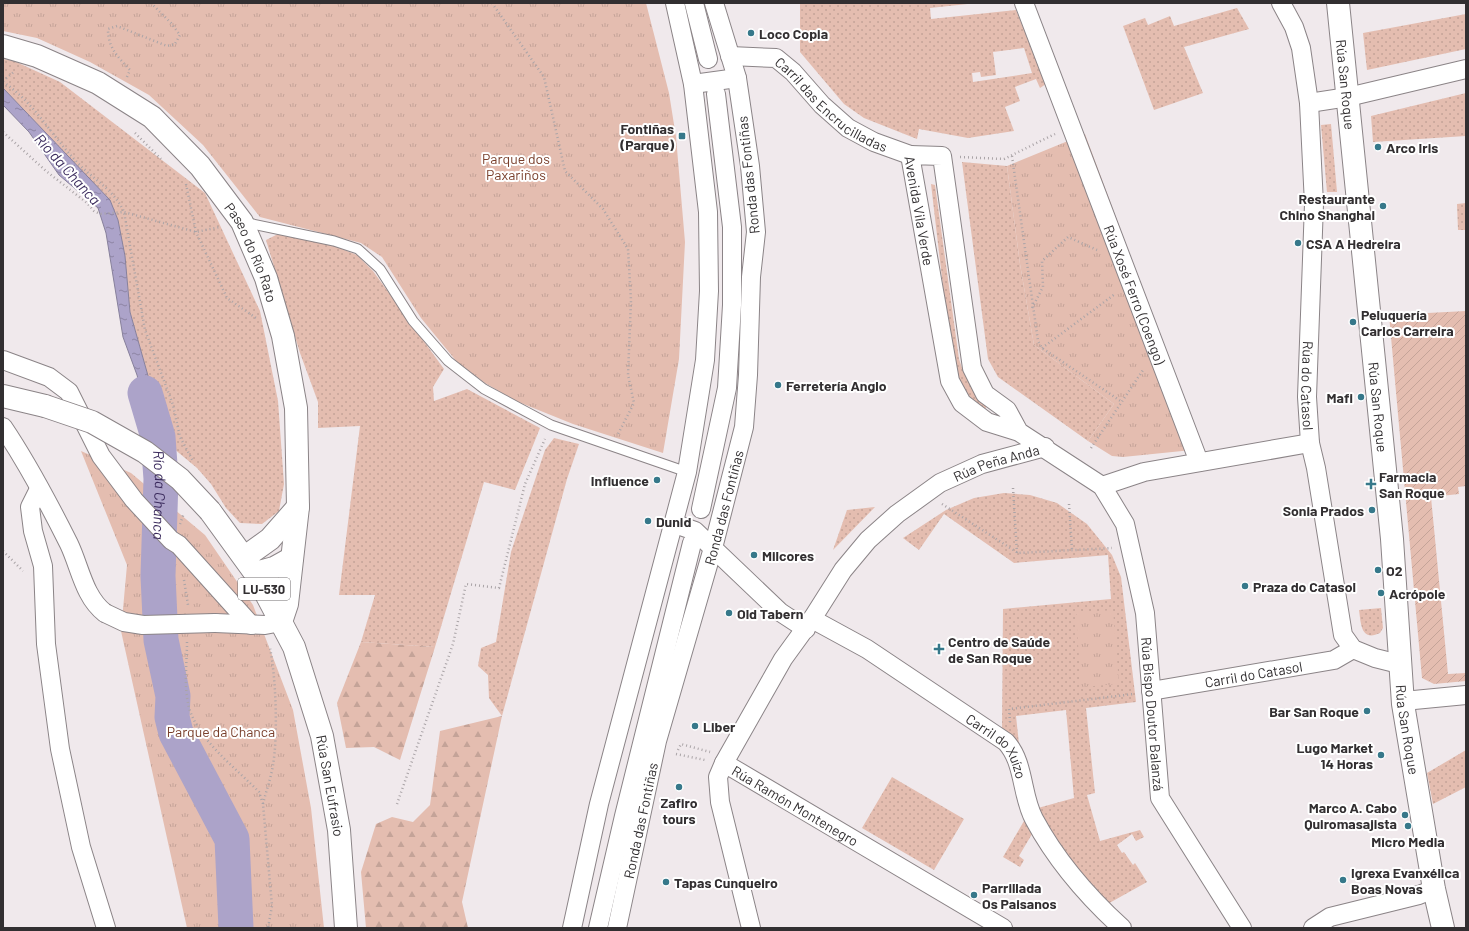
<svg xmlns="http://www.w3.org/2000/svg" width="1469" height="931" viewBox="0 0 1469 931" font-family="Barlow,sans-serif">
  <style>
    .grass { fill: url(#grass-dots); fill-rule: evenodd }
    .forest { fill: url(#forest-firs) }
    .park { fill: url(#park-tufts) }
    .garden { fill: url(#garden-furrows) }
    .water { fill: url(#water-ripples); stroke: #87809b }
    .lines { fill: none; stroke-linecap: round; stroke-linejoin: round }
    .river { stroke: #aca3c9; stroke-width: 35 }
    .lane-casing { stroke: #8b8487; stroke-width: 11 }
    .street-casing { stroke: #8b8487; stroke-width: 20 }
    .secondary-casing { stroke: #8b8487; stroke-width: 24 }
    .primary-casing { stroke: #8b8487; stroke-width: 24 }
    .path { stroke: #aaa4a7; stroke-width: 2.5; stroke-dasharray: 1 3; stroke-linecap: butt }
    .lane { stroke: #fff; stroke-width: 9 }
    .street { stroke: #fff; stroke-width: 18 }
    .secondary { stroke: #fff; stroke-width: 22 }
    .primary { stroke: #fff; stroke-width: 22 }
    .street-bridge-casing { stroke: #8b8487; stroke-width: 20; stroke-linecap: butt }
    .primary-bridge-casing { stroke: #8b8487; stroke-width: 24; stroke-linecap: butt }
    .street-bridge { stroke: #fff; stroke-width: 18 }
    .primary-bridge { stroke: #fff; stroke-width: 22 }
    .poi-dot { fill: #36788a; stroke: #fff; stroke-width: 1.5 }
    .labels { text-anchor: middle; dominant-baseline: central; stroke-width: 4; stroke-linejoin: round; paint-order: stroke }
    .shield { fill: #fff; stroke: #706d6f; stroke-width: 1 }
    .shield-label { font-size: 13px; font-weight: bold; fill: #322f31 }
    .poi-label { font-size: 14px; font-weight: bold; fill: #322f31; stroke: #fff; text-anchor: start }
    .street-label { font-size: 14px; fill: #322f31; stroke: #fff }
    .park-label { font-size: 14px; fill: #793f2b; stroke: #fff }
    .water-label { font-size: 15px; font-style: italic; fill: #3b2b5d; stroke: #fff }
  </style>
  <defs>
    <pattern id="grass-dots" width="8" height="8" patternUnits="userSpaceOnUse"><rect width="8" height="8" fill="#e4bdb0"/><path d="M2 2h.1M6 6h.1" fill="none" stroke="#c4a398" stroke-width="1.8" stroke-linecap="round"/></pattern>
    <pattern id="forest-firs" width="22" height="20" patternUnits="userSpaceOnUse"><rect width="22" height="20" fill="#e4bdb0"/><path d="M5 1l3.5 6h-7zM16 11l3.5 6h-7z" fill="#c4a398"/></pattern>
    <pattern id="park-tufts" width="24" height="20" patternUnits="userSpaceOnUse"><rect width="24" height="20" fill="#e4bdb0"/><path d="M3 7l-1-3M5 7V3M7 7l1-3M15 17l-1-3M17 17v-4M19 17l1-3" fill="none" stroke="#c4a398"/></pattern>
    <pattern id="garden-furrows" width="10" height="10" patternUnits="userSpaceOnUse"><rect width="10" height="10" fill="#e4bdb0"/><path d="M-1 1l2-2M0 10L10 0M9 11l2-2" fill="none" stroke="#c4a398"/></pattern>
    <pattern id="water-ripples" width="26" height="14" patternUnits="userSpaceOnUse"><rect width="26" height="14" fill="#aca3c9"/><path d="M2 4q2-2 4 0t4 0M15 11q2-2 4 0t4 0" fill="none" stroke="#8d85a4"/></pattern>
  </defs>
  <rect width="100%" height="100%" fill="#f0e9ec"/>
  <!-- grass -->
  <path class="grass" d="M800 3H977L930 8 931 19 1016 10 1046 84 1040 88 1036 79 1015 87 1020 101 1005 107 1014 131 968 138 919 129 917 139 864 118 844 104 800 52ZM1024 48 1032 73 973 82 972 73 980 72 981 77 996 75 993 52Z
    M1237 8 1249 29 1184 47 1203 93 1154 110 1123 26 1145 18 1148 25 1170 16 1174 26Z
    M1466 14V49L1367 70 1363 33Z
    M3 59 14 61 60 82 205 193 260 311 278 401 284 484 279 511 262 524 240 523 226 508 211 484 197 468 167 443 130 312 125 256 118 220 110 200 3 88Z
    M1466 93V136L1373 142 1371 116Z
    M1331 124 1337 192H1327L1321 125Z
    M962 162 1007 166 1020 264 1034 345 1114 404 1088 441 998 377 988 359Z
    M931 184 935 185 959 359C966 380 971 391 989 404L984 410 965 392 958 379 950 346Z
    M1466 203V230H1458L1457 204Z
    M278 234 329 244 357 255 373 271 444 369 433 387 434 401 467 389 540 428 515 490 484 482 435 647 361 642 375 595H339L360 426 318 428V402L300 353 266 240Z
    M554 438 579 444 567 479 502 716 489 698 488 675 478 666 481 648 496 642 511 552 545 450Z
    M1004 493 1030 495 1057 503 1087 524 1112 555 1121 577 1136 702 1086 708 1095 793 1087 795 1100 841 1140 830 1144 837 1136 841 1132 834 1117 845 1122 853 1124 852 1133 865 1135 863 1147 882 1104 906 1075 872 1038 808 1074 798 1066 710 1016 716 1019 744 1004 734 1002 730 1003 609 1111 599 1108 555 1014 563 944 514 919 550 903 538 946 510 974 498Z
    M875 507 833 550 847 510Z
    M1381 608 1383 628 1380 633C1361 642 1361 624 1359 610Z
    M1466 750V787L1433 804 1427 773Z
    M892 777 964 819 934 870 862 828Z
    M1028 814 1035 829 1019 856 1024 860 1020 867 1003 857Z"/>
  <!-- forest -->
  <path class="forest" d="M361 642 435 647 400 760 374 747 346 748 337 703Z
    M502 716 462 902 468 928H366L361 872 376 824 392 817 413 822 430 805 440 731Z"/>
  <!-- park -->
  <path class="park" d="M3 3H646L669 93 676 137 685 242 679 359 663 453 573 424 516 401 485 383 457 362 421 318 382 257 361 243 260 217 203 145 149 95 90 62 37 38 3 31Z
    M1085 134 1202 449 1123 457 1112 456 1088 441 1114 404 1034 345 1020 264 1007 166Z
    M81 451 131 473 205 535 253 605 293 710 311 808 324 928H187L121 631 127 565Z
    M1113 610 1119 684 1081 687 1076 613Z"/>
  <!-- garden -->
  <path class="garden" d="M1466 311V486L1458 487 1459 494 1431 497 1448 674 1466 673V681L1434 684 1422 678 1389 315Z"/>
  <!-- water -->
  <path class="water" d="M3 88 110 200 118 220 125 256 130 312 167 443 153 435 137 375 123 337 106 233 98 208 59 175 29 132 3 105Z"/>
  <g class="lines">
    <!-- river -->
    <path class="river" id="s1" d="M145 393 158 437 161 479 158 576 161 640 173 696 172 717 176 733 232 839 236 928"/>
    <defs>
      <path id="lane" d="M243 222 334 241 358 249 380 269 413 321 448 361 484 389 551 425 687 472"/>
      <g id="street">
        <path d="M694 3 708 59"/>
        <path id="s2" d="M1024 3 1199 462"/>
        <path id="s3" d="M1281 3 1294 27 1301 48 1309 103 1314 204 1307 397 1310 443 1316 468 1343 635 1353 649 1375 658 1399 664"/>
        <path id="s4" d="M730 56 776 58 793 72 822 105 848 128 874 142 910 155"/>
        <path d="M693 84 737 78"/>
        <path d="M1309 103 1348 97 1466 69"/>
        <path d="M3 360 49 377 69 392 101 456 134 500 171 540 179 545 251 625"/>
        <path d="M3 427C28 464 49 504 69 544 80 567 84 597 105 613"/>
        <path id="s5" d="M1019 432 1007 410 985 394 972 368 942 156 910 155 950 381 962 403 987 422 1019 432 1102 486 1125 524 1145 613 1160 798 1242 928"/>
        <path d="M1102 486 1144 472 1310 443"/>
        <path d="M39 489 30 507 33 531 43 566 46 644 60 749 81 847 106 928"/>
        <path d="M701 509 727 388 732 305V227L716 94"/>
        <path d="M675 524 695 531 780 612 806 629"/>
        <path id="s6" d="M812 619 867 649 1006 742C1025 763 1021 795 1034 819 1056 860 1088 897 1122 928"/>
        <path d="M215 623 265 625 281 622"/>
        <path id="s7" d="M1151 691 1334 660 1353 649"/>
        <path d="M1403 704 1414 700 1466 695"/>
        <path id="s8" d="M724 763 1003 928"/>
        <path d="M572 928 599 804 687 472 705 360 709 291 708 212 693 84 675 3"/>
        <path d="M598 928 624 816 692 543"/>
        <path id="s9" d="M617 928 657 741 713 548 744 427 748 375 751 277 756 232 750 166 737 78 714 3"/>
        <path id="s10" d="M751 928 720 802 718 777 724 763 783 659 812 619 843 570 868 540 897 514 940 483 982 464 1045 447"/>
        <path d="M1313 928 1330 917 1419 895 1434 889"/>
      </g>
      <g id="secondary">
        <path id="s11" d="M1338 3 1392 539 1403 704 1434 889 1443 928"/>
        <path id="s12" d="M3 46 37 56 98 83 152 117 200 166 242 222 266 278 283 336 296 408 298 507 287 604 281 622"/>
        <path d="M245 557 270 539 298 507"/>
        <path d="M255 573 274 568 292 558"/>
      </g>
      <g id="primary">
        <path d="M3 396 45 406"/>
        <path id="s13" d="M210 511 255 573 294 647 322 736 339 830 346 928"/>
      </g>
    </defs>
    <!-- lane casing -->
    <use href="#lane" class="lane-casing"/>
    <!-- street casing -->
    <use href="#street" class="street-casing"/>
    <!-- secondary casing -->
    <use href="#secondary" class="secondary-casing"/>
    <!-- primary casing -->
    <use href="#primary" class="primary-casing"/>
    <!-- path -->
    <path class="path" d="M492 3 544 77 565 171 603 209 628 249 631 300 628 375 634 403 618 434
      M127 77 130 70C118 57 108 48 108 29L117 26 167 46 175 44 180 35 171 23 151 3
      M3 81 15 71
      M3 82C34 102 51 135 76 161 92 179 114 189 124 212L145 330 173 405 180 437 193 461
      M3 132 46 171 87 203 94 211 100 214 124 212 196 232 220 227
      M135 133 161 159
      M1012 156 1038 341 1042 348 1122 402
      M960 157 1004 159 1055 134
      M186 184 196 232 227 298 256 318
      M1032 308 1043 287 1042 261 1068 237 1097 250
      M1042 348 1115 294
      M1091 448 1143 370
      M1013 488 1017 553
      M942 504 1018 553 1112 548
      M1069 504 1072 549
      M180 524 184 513
      M3 551 23 571
      M184 580 188 605
      M187 642C187 661 184 683 188 703 194 737 236 768 259 792L263 804 272 906 268 928
      M1010 722 1009 709 1134 694
      M678 750 681 744 710 752
      M676 754 705 760
      M263 804C266 791 271 778 273 765 278 736 276 677 270 648
      M397 804 453 644 466 584 499 588 525 484 545 439"/>
    <!-- lane -->
    <use href="#lane" class="lane"/>
    <!-- street -->
    <use href="#street" class="street"/>
    <!-- secondary -->
    <use href="#secondary" class="secondary"/>
    <!-- primary -->
    <use href="#primary" class="primary"/>
    <defs>
      <path id="street-bridge" d="M105 613 124 622 143 625 215 623"/>
      <path id="primary-bridge" d="M45 406 92 422 145 452 180 479 210 511"/>
    </defs>
    <!-- street-bridge casing -->
    <use href="#street-bridge" class="street-bridge-casing"/>
    <!-- primary-bridge casing -->
    <use href="#primary-bridge" class="primary-bridge-casing"/>
    <!-- street-bridge -->
    <use href="#street-bridge" class="street-bridge"/>
    <!-- primary-bridge -->
    <use href="#primary-bridge" class="primary-bridge"/>
  </g>
  <!-- markers -->
  <g class="poi-dot">
    <circle cx="751" cy="33" r="4"/>
    <rect x="678" y="132" width="8" height="8" rx="2"/>
    <circle cx="1378" cy="147" r="4"/>
    <circle cx="1383" cy="206" r="4"/>
    <circle cx="1298" cy="243" r="4"/>
    <circle cx="1353" cy="322" r="4"/>
    <circle cx="778" cy="385" r="4"/>
    <circle cx="1361" cy="397" r="4"/>
    <circle cx="657" cy="480" r="4"/>
    <path d="M1369 478h4v4h4v4h-4v4h-4v-4h-4v-4h4z"/>
    <circle cx="1372" cy="510" r="4"/>
    <circle cx="648" cy="521" r="4"/>
    <circle cx="754" cy="555" r="4"/>
    <circle cx="1378" cy="570" r="4"/>
    <circle cx="1245" cy="586" r="4"/>
    <circle cx="1381" cy="593" r="4"/>
    <circle cx="729" cy="613" r="4"/>
    <path d="M937 643h4v4h4v4h-4v4h-4v-4h-4v-4h4z"/>
    <circle cx="1367" cy="711" r="4"/>
    <circle cx="695" cy="726" r="4"/>
    <circle cx="1381" cy="755" r="4"/>
    <circle cx="679" cy="787" r="4"/>
    <circle cx="1405" cy="815" r="4"/>
    <circle cx="1408" cy="826" r="4"/>
    <circle cx="1343" cy="880" r="4"/>
    <circle cx="666" cy="882" r="4"/>
    <circle cx="974" cy="895" r="4"/>
  </g>
  <g class="labels">
    <!-- shield labels -->
    <rect class="shield" x="238" y="578" width="52" height="22" rx="3"/>
    <g class="shield-label">
      <text x="264" y="589">LU-530</text>
    </g>
    <!-- poi labels -->
    <g class="poi-label">
      <text x="759" y="33">Loco Copia</text>
      <text x="674" y="128" text-anchor="end">Fontiñas<tspan x="674" dy="16">(Parque)</tspan></text>
      <text x="1386" y="147">Arco Iris</text>
      <text x="1375" y="198" text-anchor="end">Restaurante<tspan x="1375" dy="16">Chino Shanghai</tspan></text>
      <text x="1306" y="243">CSA A Hedreira</text>
      <text x="1361" y="314">Peluquería<tspan x="1361" dy="16">Carlos Carreira</tspan></text>
      <text x="786" y="385">Ferretería Anglo</text>
      <text x="1353" y="397" text-anchor="end">Mafi</text>
      <text x="1379" y="476">Farmacia<tspan x="1379" dy="16">San Roque</tspan></text>
      <text x="649" y="480" text-anchor="end">Influence</text>
      <text x="1364" y="510" text-anchor="end">Sonia Prados</text>
      <text x="656" y="521">Dunid</text>
      <text x="762" y="555">Milcores</text>
      <text x="1386" y="570">O2</text>
      <text x="1253" y="586">Praza do Catasol</text>
      <text x="1389" y="593">Acrópole</text>
      <text x="737" y="613">Old Tabern</text>
      <text x="948" y="641">Centro de Saúde<tspan x="948" dy="16">de San Roque</tspan></text>
      <text x="1359" y="711" text-anchor="end">Bar San Roque</text>
      <text x="703" y="726">Liber</text>
      <text x="1373" y="747" text-anchor="end">Lugo Market<tspan x="1373" dy="16">14 Horas</tspan></text>
      <text x="679" y="802" text-anchor="middle">Zafiro<tspan x="679" dy="16">tours</tspan></text>
      <text x="1397" y="807" text-anchor="end">Marco A. Cabo<tspan x="1397" dy="16">Quiromasajista</tspan></text>
      <text x="1408" y="841" text-anchor="middle">Micro Media</text>
      <text x="1351" y="872">Igrexa Evanxélica<tspan x="1351" dy="16">Boas Novas</tspan></text>
      <text x="674" y="882">Tapas Cunqueiro</text>
      <text x="982" y="887">Parrillada<tspan x="982" dy="16">Os Paisanos</tspan></text>
    </g>
    <!-- street labels -->
    <g class="street-label">
      <text stroke="none"><textPath href="#s11" startOffset="82">Rúa San Roque</textPath></text>
      <text stroke="none"><textPath href="#s4" startOffset="119">Carril das Encrucilladas</textPath></text>
      <text transform="translate(748 175) rotate(-96)">Ronda das Fontiñas</text>
      <text stroke="none"><textPath href="#s5" startOffset="384">Avenida Vila Verde</textPath></text>
      <text stroke="none"><textPath href="#s12" startOffset="336">Paseo do Río Rato</textPath></text>
      <text stroke="none"><textPath href="#s2" startOffset="312">Rúa Xosé Ferro (Coengo)</textPath></text>
      <text stroke="none"><textPath href="#s3" startOffset="388">Rúa do Catasol</textPath></text>
      <text stroke="none"><textPath href="#s11" startOffset="406">Rúa San Roque</textPath></text>
      <text stroke="none"><textPath href="#s10" startOffset="588">Rúa Peña Anda</textPath></text>
      <text stroke="none"><textPath href="#s9" startOffset="434">Ronda das Fontiñas</textPath></text>
      <text stroke="none"><textPath href="#s7" startOffset="104">Carril do Catasol</textPath></text>
      <text stroke="none"><textPath href="#s5" startOffset="983">Rúa Bispo Doutor Balanzá</textPath></text>
      <text stroke="none"><textPath href="#s11" startOffset="730">Rúa San Roque</textPath></text>
      <text stroke="none"><textPath href="#s6" startOffset="227">Carril do Xuízo</textPath></text>
      <text stroke="none"><textPath href="#s13" startOffset="304">Rúa San Eufrasio</textPath></text>
      <text stroke="none"><textPath href="#s8" startOffset="83">Rúa Ramón Montenegro</textPath></text>
      <text stroke="none"><textPath href="#s9" startOffset="110">Ronda das Fontiñas</textPath></text>
    </g>
    <!-- park labels -->
    <g class="park-label">
      <text x="516" y="158">Parque dos<tspan x="516" dy="16">Paxariños</tspan></text>
      <text x="221" y="731">Parque da Chanca</text>
    </g>
    <!-- water labels -->
    <g class="water-label">
      <text transform="translate(68 169) rotate(48)">Río da Chanca</text>
      <text stroke="none"><textPath href="#s1" startOffset="104">Río da Chanca</textPath></text>
    </g>
  </g>
  <!-- border -->
  <rect width="1469" height="931" fill="none" stroke="#322f31" stroke-width="8"/>
</svg>
